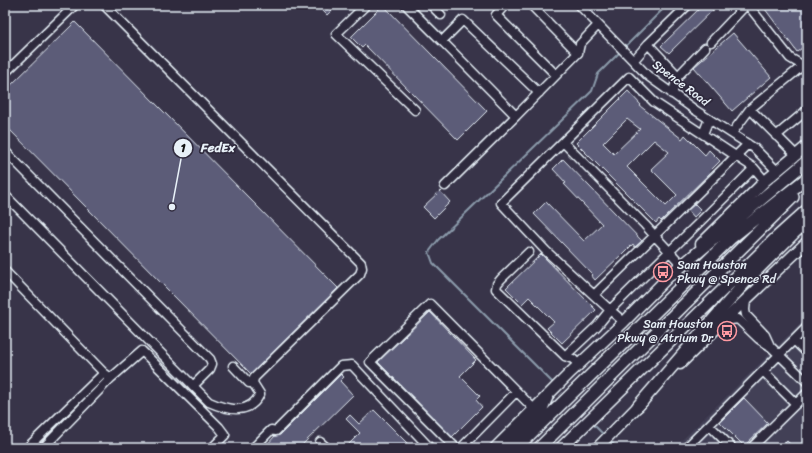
<svg xmlns="http://www.w3.org/2000/svg" width="812" height="453" viewBox="0 0 812 453" font-family="Sriracha,sans-serif">
  <style>
    .built { fill: #434057 }
    .lines { fill: none; stroke-linecap: round; stroke-linejoin: round }
    .stream { stroke: #8c9cac; stroke-width: 2 }
    .building { fill: #5c5b78; stroke: #e8f1f8; fill-rule: evenodd }
    .minor-casing { stroke: #e8f1f8; stroke-width: 11 }
    .major-casing { stroke: #e8f1f8; stroke-width: 13 }
    .highway-casing { stroke: #e8f1f8; stroke-width: 14 }
    .minor { stroke: #2f2a3d; stroke-width: 8 }
    .major { stroke: #2f2a3d; stroke-width: 10 }
    .highway { stroke: #2f2a3d; stroke-width: 11 }
    .labels { text-anchor: middle; dominant-baseline: central; stroke-width: 3.5; stroke-linejoin: round; paint-order: stroke }
    .street-label { font-size: 12px; fill: #e8f1f8; stroke: #2f2a3d }
    .poi-label { font-size: 12px; fill: #e8f1f8; stroke: #2f2a3d; text-anchor: start }
    .leader { fill: none; stroke: #e8f1f8; stroke-width: 1.5 }
    .callout-dot { fill: #e8f1f8; stroke: #2f2a3d; stroke-width: 1.5 }
    .mark-label { font-size: 12px; text-anchor: middle; font-weight: bold; fill: #111 }
    .callout-label { font-size: 13px; text-anchor: middle; font-weight: bold; fill: #e8f1f8; stroke: #2f2a3d; stroke-width: 3.5; stroke-linejoin: round; paint-order: stroke }
  </style>
  <rect width="100%" height="100%" fill="#383449"/>
  <filter id="ink" filterUnits="userSpaceOnUse"><feTurbulence type="fractalNoise" baseFrequency=".025" numOctaves="2"/><feDisplacementMap in="SourceGraphic" scale="8" xChannelSelector="R" yChannelSelector="G"/><feConvolveMatrix kernelMatrix="1 2 1 2 8 2 1 2 1" color-interpolation-filters="sRGB"/></filter>
  <g filter="url(#ink)">
    <!-- built -->
    <path class="built" d="M807 317V448H674Z"/>
    <g class="lines">
      <!-- stream -->
      <path class="stream" d="M624 48 667 5
        M555 385 433 263 429 252 438 240 592 91 598 74 621 51
        M591 422 605 436
        M610 441 617 448"/>
    </g>
    <!-- building -->
    <path class="building" d="M317 5H337L327 15Z
      M383 5 487 111 458 140 365 45 362 48 351 37Z
      M703 5H718L669 53 661 46Z
      M762 5H807V44L797 52Z
      M75 22 338 288 251 374 5 125V91Z
      M733 33 771 77 732 111 694 67Z
      M628 91 641 105 640 106 682 139 685 135 705 155 709 150 720 161 709 172 710 173 661 221 659 219 656 223 576 143ZM627 119 640 129 614 154 603 143ZM654 140 669 152 651 169 677 195 666 206 627 167Z
      M563 159 642 241 635 247 633 244 623 254V253L595 280 591 275 592 274 534 214 546 202 584 241 602 224 564 184 566 183 553 169Z
      M440 191 450 202 434 218 423 207Z
      M695 204 701 210 694 217 688 210Z
      M541 254 596 310 562 343 547 328 554 322 529 297 522 304 506 288Z
      M430 312 476 360 460 376 480 396 476 400 482 407 452 437 378 362Z
      M341 374 344 377 340 381 353 395 301 446 303 448H264L275 436 280 435Z
      M744 398 768 423 744 446 720 422Z
      M374 410 412 448H345L360 433 346 419 350 415 359 424Z
      M787 441 794 448H780Z"/>
    <g class="lines">
      <defs>
        <path id="minor" d="M366 5 336 34 415 110
          M406 5 442 41
          M431 5 441 15
          M505 5 496 15 556 75
          M531 5 578 53
          M579 5 648 76 695 110 754 148 777 171
          M748 5 790 58 807 68
          M711 42 746 5
          M648 44 678 76
          M634 60 648 44 688 5
          M5 73 75 5
          M672 94 678 76 705 48
          M750 109 806 63
          M516 116 578 53 580 44 598 25
          M732 133 750 109 796 155
          M703 134 709 119
          M776 136 807 110
          M563 142 645 225 654 235 681 264
          M5 151 210 359 212 364 210 369 193 386
          M445 186 516 116 442 41 463 20 539 93
          M5 195 209 402C227 410 249 416 260 394L253 383 254 378 360 274 362 268 361 263 104 5
          M529 252 501 279 497 284 496 289 565 356 573 359 579 365
          M5 271 104 373 111 378
          M594 295 748 144
          M746 300 745 310 746 315 765 335 770 346
          M724 321 738 319 759 339 770 346 807 382
          M624 322 610 310C658 262 707 216 754 168
          M794 340 807 353
          M565 356 597 326 610 310 546 251 501 203 629 77 654 102 754 168 765 181
          M233 366 249 383H253
          M763 371 807 327
          M709 425 763 371 796 404
          M320 442 327 448
          M30 448 29 446 104 373
          M43 448 111 378 142 351 219 427 225 435 212 448
          M253 448 271 430 276 431 341 366 352 365 430 448
          M456 448 370 362 430 304 534 409
          M461 448 516 392
          M686 448 709 425 732 448
          M751 448 807 393"/>
        <path id="major" d="M701 244 765 181 807 146
          M680 364 732 313 807 242
          M495 448 571 372 624 322 677 268
          M597 448 643 401"/>
        <path id="highway" d="M672 274 807 161
          M638 406 749 278 795 232 807 222
          M508 448 540 413 547 397
          M516 448 730 239 807 178
          M539 448 793 197
          M561 448 775 239 807 210"/>
      </defs>
      <!-- minor casing -->
      <use href="#minor" class="minor-casing"/>
      <!-- major casing -->
      <use href="#major" class="major-casing"/>
      <!-- highway casing -->
      <use href="#highway" class="highway-casing"/>
      <!-- minor -->
      <use href="#minor" class="minor"/>
      <!-- major -->
      <use href="#major" class="major"/>
      <!-- highway -->
      <use href="#highway" class="highway"/>
    </g>
  </g>
  <!-- icons -->
  <defs>
    <symbol id="bus-ring" viewBox="-11 -11 22 22"><circle r="9.5" fill="#2f2a3d" stroke="#ff9aa2" stroke-width="1.5"/><path d="M-5-6H5V4H4V6H2V4H-2V6H-4V4H-5ZM-3.5-4V0h7V-4ZM-3.5 1.2v1.5H-2V1.2ZM2 1.2v1.5H3.5V1.2Z" fill="#ff9aa2"/></symbol>
  </defs>
  <g fill-rule="evenodd">
    <use href="#bus-ring" x="652" y="261" width="22" height="22"/>
    <use href="#bus-ring" x="716" y="320" width="22" height="22"/>
  </g>
  <g class="labels">
    <!-- street labels -->
    <g class="street-label">
      <text transform="translate(681 83) rotate(37)">Spence Road</text>
    </g>
    <!-- poi labels -->
    <g class="poi-label">
      <text x="677" y="265">Sam Houston<tspan x="677" dy="14">Pkwy @ Spence Rd</tspan></text>
      <text x="713" y="324" text-anchor="end">Sam Houston<tspan x="713" dy="14">Pkwy @ Atrium Dr</tspan></text>
    </g>
  </g>
  <!-- callouts -->
  <path class="leader" d="M172 207L183 148"/>
  <g class="callout-dot">
    <circle cx="172" cy="207" r="4"/>
    <circle cx="183" cy="148" r="10"/>
  </g>
  <g class="mark-label">
    <text x="183" y="152">1</text>
  </g>
  <g class="callout-label">
    <text x="218" y="152">FedEx</text>
  </g>
  <!-- margin -->
  <rect width="812" height="453" fill="none" stroke="#2f2a3d" stroke-width="20"/>
  <rect x="10" y="10" width="792" height="433" fill="none" stroke="#e8f1f8" stroke-width="1.5" filter="url(#ink)"/>
</svg>
